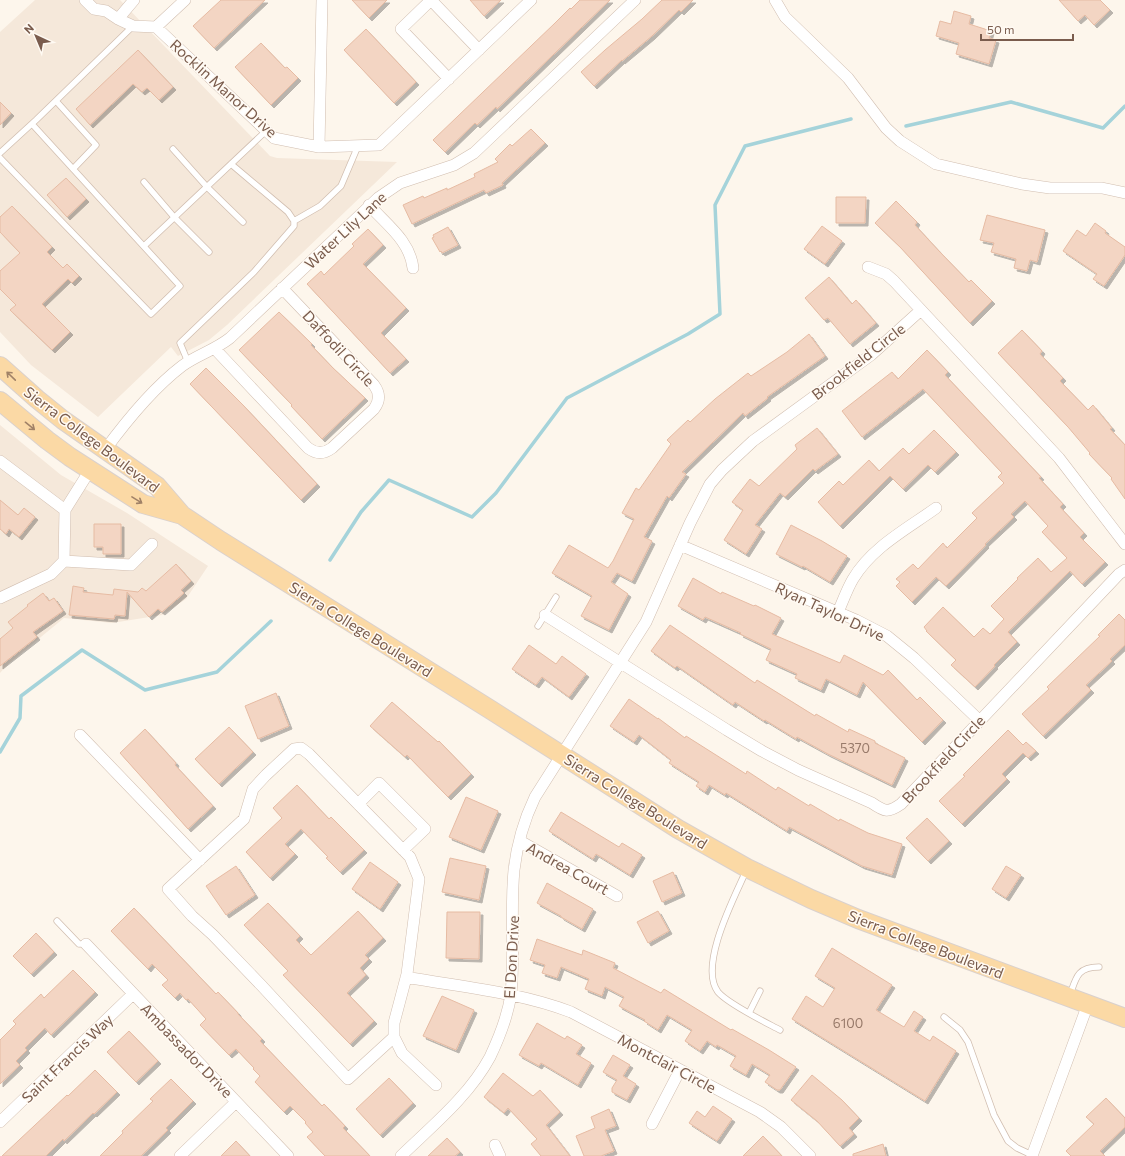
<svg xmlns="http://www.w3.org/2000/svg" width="1125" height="1156" viewBox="0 0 1125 1156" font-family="Commissioner,sans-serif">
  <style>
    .residential { fill: #f5e8da }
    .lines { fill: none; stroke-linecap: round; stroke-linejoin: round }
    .stream { stroke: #a5d3da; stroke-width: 3.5 }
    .building { fill: #f3d5c3; stroke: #e6bba3; filter: url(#shadow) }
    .service-casing { stroke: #d1beb0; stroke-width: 7 }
    .minor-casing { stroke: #d1beb0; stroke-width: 12 }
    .primary-casing { stroke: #dad1cd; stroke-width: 20 }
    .service { stroke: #fff; stroke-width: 5.5 }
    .minor { stroke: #fff; stroke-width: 11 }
    .primary { stroke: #fbd9a5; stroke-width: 18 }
    .oneway { stroke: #a18267 }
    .labels { text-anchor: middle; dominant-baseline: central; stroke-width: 3; stroke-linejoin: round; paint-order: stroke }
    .number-label { font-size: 13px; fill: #987a6a }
    .street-label { font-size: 15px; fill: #7a5c4d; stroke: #fffaf3 }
  </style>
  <defs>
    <filter id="shadow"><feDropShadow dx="3" dy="3" stdDeviation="0" flood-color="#0004"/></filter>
  </defs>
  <rect width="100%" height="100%" fill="#fdf6ec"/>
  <!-- residential -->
  <path class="residential" d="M35 0H120L270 156 277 158 397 162 227 325 209 340 178 356 171 347 98 417 31 365 0 332V32Z
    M0 425 61 475 127 513 208 566 186 599 162 615 112 623 64 618 8 664 0 673Z"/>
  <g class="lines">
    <!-- stream -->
    <path class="stream" d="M906 126 1011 102 1103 128 1125 106
      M330 560 361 512 389 480 472 517 496 493 567 398 688 334 720 314 715 205 745 146 851 119
      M0 752 20 718 21 696 82 650 145 690 217 672 271 621"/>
  </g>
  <!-- building -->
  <path class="building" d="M221 0H265L214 48 193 26Z
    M352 0H387L369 18Z
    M470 0H501L484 16Z
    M580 0H610L497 109 496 107 477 125 475 123 445 152 433 140 555 23 570 8 571 9Z
    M662 0H693L681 12 679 10 652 36 622 61V60L594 86 581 72 605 50 642 19Z
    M1059 0H1100L1110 10 1094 25 1085 15 1078 21Z
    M954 11 971 16 969 24 991 31 989 38 996 40 989 64 956 54 959 43 936 36 940 21 951 24Z
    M366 29 416 82 394 103 344 50Z
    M261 43 285 68 287 67 298 78 271 105 235 67Z
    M138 50 173 87 159 100 147 88 142 92 133 84 90 125 76 109Z
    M0 102 11 113 0 125Z
    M531 129 545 143 502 183 503 185 486 193 484 190 412 224 403 205 423 196 424 198 447 188V190L475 177 474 174 498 162 495 159 510 144 512 146Z
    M66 178 86 199 67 217 47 195Z
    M836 197H866L865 223H836Z
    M896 201 917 222 915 225 939 251 969 282 971 280 992 301 970 323 900 247 875 223Z
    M12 206 52 247 47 252 63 268 67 264 79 276 72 283 68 279 42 304 70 332 52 350 10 310 16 305 0 289V271L20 253 0 232V217Z
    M987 215 1045 230 1037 262 1030 260 1027 271 1014 268 1016 259 991 252 994 243 980 240Z
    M1095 223 1106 231 1105 233 1125 247V255L1104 286 1093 279 1097 274 1063 251 1077 230 1086 236Z
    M822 226 842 241 825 264 804 249Z
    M448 227 458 245 442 253 441 251 440 252 432 238 434 237 433 235Z
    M368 229 383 245 363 264 406 308 381 333 406 359 390 373 307 284 321 271 324 275 354 246 352 244Z
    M829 277 852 304 856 300 876 323 850 344 828 318 824 320 805 298Z
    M279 312 312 344 311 345 332 367 365 398 322 439 291 406 292 405 239 350Z
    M1022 330 1042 351 1040 354 1063 378 1060 381 1088 410 1093 405 1112 428 1110 429 1125 445V499L1111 479 1112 478 1089 454 1090 453 1068 427 998 353Z
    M809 334 825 356 767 397 768 398 745 416 743 413 682 472 686 474 669 498 667 496 644 537 652 541 632 581 617 573 611 582 628 594 609 630 581 616 592 596 552 573 569 545 608 568 613 561 634 519 622 513 636 488 639 490 671 444 667 440 688 420 690 422 715 399 748 373 751 376 787 352Z
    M927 350 948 372 945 375 1041 477 1039 478 1063 504 1060 507 1084 533 1080 537 1105 562 1082 584 1070 571 1008 632 1017 642 994 665 995 666 975 687 951 665 956 660 926 631H927L924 627 943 607 974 637 983 628 990 634 1004 619 991 606 1018 579 1017 578 1038 558 1051 572 1067 558 1042 532 1048 526 1025 501 1011 514 1014 517 985 544 986 545 946 586 936 577 912 602 896 586 900 582 896 579 913 564 918 569 943 543 947 548 977 518 972 513 1004 483 998 477 1002 473 923 389 862 437 842 411 892 372 898 379Z
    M206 368 243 405 317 484 301 500 190 384Z
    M817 428 838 454 815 471 813 469 785 497 780 493 755 525 762 529 746 554 724 540 743 510 732 502 750 479 759 486 797 449 795 445Z
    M934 430 956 452 935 472 928 465 903 489 890 476 840 526 818 502 839 481 843 485 869 460 879 471 903 448 909 454Z
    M0 500 18 515 24 508 35 517 19 537 9 529 6 534 0 529Z
    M94 524H121V554H103V547H94Z
    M791 525 822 541 847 556 830 582 803 566 802 567 776 554Z
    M176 564 191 581 181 590 184 593 162 612 158 609 149 617 127 592 125 616 115 615 114 619 69 615 73 586 84 588 83 592 113 595 114 589 138 592 142 588 146 591Z
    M693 578 721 594 722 592 754 606 755 605 781 618 772 634 840 663 844 655 883 675 888 670 917 700 920 697 943 720 922 742 863 682 857 695 826 679 821 690 795 678 797 674 766 660 771 649 740 634 741 633 705 617 703 620 678 606Z
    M43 593 49 601 54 598 63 611 33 632 37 637 0 666V639L13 628 8 622 28 606 27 605Z
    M1119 614 1125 620V645L1110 659 1112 661 1086 685 1091 690 1043 736 1022 714 1049 689 1047 687 1100 636 1098 635Z
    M670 625 755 683 757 680 815 716 816 714 848 732 849 729 875 741V743L905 758 892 785 828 754 797 737 796 739 765 720 764 721 735 702 733 705 677 666 675 668 651 651Z
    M529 645 556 664 562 656 586 674 569 697 542 677 536 685 512 669Z
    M276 693 289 726 258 739 245 706Z
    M629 699 658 719V718L685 738 686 736 746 774 747 771 776 790 778 787 809 806 810 804 839 821 840 819 868 833 902 844 892 875 862 866 789 827 787 831 726 793 725 795 709 785 705 792 696 786 699 782 669 763 671 760 639 735 634 742 610 726Z
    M392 702 438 742 439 741 471 774 448 797 407 755 405 757 370 726Z
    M229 727 253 752 219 784 195 759Z
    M145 729 176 763 175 765 213 806 188 829 120 753Z
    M1008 730 1023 745 1026 742 1036 751 1028 758 1023 753 1002 774 1007 779 962 824 939 801 965 776 963 775Z
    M297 785 329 819 331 817 364 850 340 872 326 858 328 857 301 829 285 844 295 854 270 878 246 852 282 818 273 808Z
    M466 797 498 811 481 850 449 837Z
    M561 812 619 847 622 843 642 855 630 875 596 854 593 859 549 831Z
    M927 818 949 841 928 861 906 838Z
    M450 858 486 866 479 900 442 892Z
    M370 862 398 882 380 909 352 889Z
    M236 866 255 895 226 915 206 886Z
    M1006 866 1021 875 1006 898 992 889Z
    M673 872 682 893 662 902 653 881Z
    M547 883 593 909 582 929 561 917V916L537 903Z
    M268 903 300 936 296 940 311 955 358 911 383 938 365 955 369 959 360 968 366 975 347 993 374 1021 350 1044 283 975 288 971 244 925Z
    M134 908 216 994 218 992 238 1013V1014L262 1039 260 1041 322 1106 324 1104 345 1126 343 1128 370 1156H325L307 1137 313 1132 305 1123 306 1122 290 1106 284 1112 255 1082 260 1076 253 1069 254 1068 236 1049 229 1055 200 1025 206 1019 188 999 186 1000 180 993 175 998 162 985 168 980 152 964 148 969 111 931Z
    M658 911 669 931 648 943 637 922Z
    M447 912H480L479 959 446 958Z
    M36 933 54 952 31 974 13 956Z
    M537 939 582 955 583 950 615 963 613 968 661 993 664 989 731 1030 732 1029 769 1050 796 1067 780 1090H777L765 1082 770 1075 752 1064 746 1075 730 1066 736 1056 717 1045 716 1047 707 1041 700 1051 685 1041 692 1030 667 1015 658 1030 644 1021 645 1020 619 1006 624 997 605 987 602 996 585 989 589 979 561 967 557 978 542 973 545 965 530 960Z
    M832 948 892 985 876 1010 904 1027 914 1011 923 1017 914 1031 930 1041 933 1036 956 1051 925 1101 792 1019 806 996 823 1007 835 988 815 976Z
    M73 970 95 992 51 1035 45 1028 25 1048 27 1050 16 1061 20 1065 0 1084V1040L16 1024 13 1021 41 994 44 998Z
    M442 996 474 1010 456 1050 423 1036Z
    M537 1023 565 1039 567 1036 582 1045 576 1054 591 1063 578 1085 541 1063 539 1066 519 1055Z
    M129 1031 158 1061 136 1082 107 1052Z
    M613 1055 630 1065 623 1076 636 1084 627 1100 612 1092V1088L617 1080 603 1072Z
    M95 1070 117 1092 94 1114 93 1113 64 1141 63 1139 46 1156H2L67 1095 68 1096Z
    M503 1073 533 1096 540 1090 560 1112 546 1125 570 1156H541L531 1144 537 1139 508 1108 504 1113 484 1097Z
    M812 1075 842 1100 859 1118 849 1128 854 1134 840 1146 817 1121 791 1100Z
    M389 1078 413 1103 380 1135 356 1109Z
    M171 1079 193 1101 166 1128 168 1130 141 1156H100L123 1133 122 1131 153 1101 150 1099Z
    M1106 1098 1125 1118V1127L1100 1151 1105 1156H1071L1066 1151 1094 1124 1086 1117Z
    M713 1106 732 1119 717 1141 689 1123 697 1111 705 1117Z
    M609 1109 616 1126 605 1130 614 1151 601 1156H584L576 1136 595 1128 591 1117Z
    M763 1136 782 1156H743Z
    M447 1138 460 1152 455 1156H428Z
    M236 1141 250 1156H221Z
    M883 1144 886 1156H853V1154Z"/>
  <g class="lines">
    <defs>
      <path id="service" d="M56 101 96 145 73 169
        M173 149 207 187 243 222
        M0 153 36 120 133 26
        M0 158 151 314 180 286 32 124
        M144 182 174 217 209 252
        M294 221 320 206 341 186 358 146
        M144 246 266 131
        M188 362 180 343 254 272 294 226V221L288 212 231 164
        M538 626 556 597
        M746 871C735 896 698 966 718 992 728 1004 765 1022 780 1030
        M57 921 79 944H86
        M1070 995C1076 978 1077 967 1099 967
        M749 1013 760 991
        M944 1017 960 1030 968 1042 994 1115 1008 1141 1017 1148 1032 1155"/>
      <path id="minor" d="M85 0 94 9 106 11 118 19 133 26 156 27 274 138 319 147 379 145 531 0
        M775 0 785 17 848 78 886 128 900 141 936 164 1022 184 1050 188H1102L1125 193
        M118 19 134 0
        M156 27 185 0
        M449 79 401 29 431 0 479 50
        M319 147 322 0
        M369 205C387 225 410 241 413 268
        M868 267 886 274 894 281 1059 458 1125 544
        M215 349 308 448C316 454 324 454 332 448L374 409C380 401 380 393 374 385L282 288
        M105 450C127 420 152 389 182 366 197 355 215 350 230 338L378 198 400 183 454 165 474 153 635 0
        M0 461 65 510
        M680 545 856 620 887 636 914 658 979 720
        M64 561 131 565 152 544
        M0 598 51 574 64 561 65 510 90 470
        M838 612C843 601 847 589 853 579 872 547 907 529 936 508
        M545 615 727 730 762 751 798 770 872 803C885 812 888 813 901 804L1119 574 1125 570
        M80 735 200 860
        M358 804 379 783 425 829 403 850
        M520 841 617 896
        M86 944 288 1156
        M406 977C461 987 519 992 571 1012L760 1112 781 1127 810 1156
        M394 1037 348 1079 261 985 213 935 192 916 168 889 244 819 253 789 266 775 294 749 301 748 309 754 410 857 419 879 407 974 394 1023V1037L402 1053 436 1085
        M0 1122 133 994
        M652 1124 680 1070
        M495 1145 500 1156
        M180 1156 236 1102
        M401 1156C432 1126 469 1096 490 1057 499 1038 508 1015 511 994 515 953 510 911 514 870 517 844 524 820 535 797L646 622 690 523 710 484 722 470 753 441 871 355 921 310
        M1032 1156 1088 1004"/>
      <path id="primary" d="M0 366 37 399 63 420 157 486 182 515 221 541 491 710 678 829 747 868 811 899 858 919 1125 1018
        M0 401 47 440 70 457 143 504 182 515"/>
    </defs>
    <!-- service casing -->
    <use href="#service" class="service-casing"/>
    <!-- minor casing -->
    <use href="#minor" class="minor-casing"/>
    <!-- primary casing -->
    <use href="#primary" class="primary-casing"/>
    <!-- service -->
    <use href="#service" class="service"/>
    <!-- minor -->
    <use href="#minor" class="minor"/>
    <!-- primary -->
    <use href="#primary" class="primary"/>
  </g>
  <!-- one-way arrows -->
  <defs><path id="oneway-shaft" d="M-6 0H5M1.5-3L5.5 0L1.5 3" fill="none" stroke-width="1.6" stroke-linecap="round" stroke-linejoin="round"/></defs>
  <g class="oneway">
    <use href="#oneway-shaft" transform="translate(11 376) rotate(-136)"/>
    <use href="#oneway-shaft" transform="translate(30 426) rotate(39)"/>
    <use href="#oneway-shaft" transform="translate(137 500) rotate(32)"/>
  </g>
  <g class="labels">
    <!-- number labels -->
    <g class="number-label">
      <text x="855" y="748">5370</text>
      <text x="848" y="1023">6100</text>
    </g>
    <!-- street labels -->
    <g class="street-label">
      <text transform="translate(224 88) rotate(42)">Rocklin Manor Drive</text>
      <text transform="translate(345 230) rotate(-43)">Water Lily Lane</text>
      <text transform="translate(339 348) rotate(47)">Daffodil Circle</text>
      <text transform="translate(858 361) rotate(-38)">Brookfield Circle</text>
      <text transform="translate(92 439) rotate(37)">Sierra College Boulevard</text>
      <text transform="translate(830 611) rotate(25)">Ryan Taylor Drive</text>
      <text transform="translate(361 629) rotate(32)">Sierra College Boulevard</text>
      <text transform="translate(943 759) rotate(-47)">Brookfield Circle</text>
      <text transform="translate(636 801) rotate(32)">Sierra College Boulevard</text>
      <text transform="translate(568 868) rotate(29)">Andrea Court</text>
      <text transform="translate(926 944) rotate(21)">Sierra College Boulevard</text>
      <text transform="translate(511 957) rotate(-87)">El Don Drive</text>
      <text transform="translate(187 1050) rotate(46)">Ambassador Drive</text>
      <text transform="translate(67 1058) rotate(-44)">Saint Francis Way</text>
      <text transform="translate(667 1063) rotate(28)">Montclair Circle</text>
    </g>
  </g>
  <!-- north arrow -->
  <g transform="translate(36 36) rotate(316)" stroke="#fffaf3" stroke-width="3" paint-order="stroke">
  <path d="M0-3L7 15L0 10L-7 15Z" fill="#7a5c4d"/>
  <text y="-6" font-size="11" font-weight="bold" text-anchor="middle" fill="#7a5c4d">N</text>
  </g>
  <!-- scale -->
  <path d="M981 34v6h92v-6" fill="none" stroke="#7a5c4d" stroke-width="2"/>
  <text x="987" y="34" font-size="12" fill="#7a5c4d" stroke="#fffaf3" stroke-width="3" paint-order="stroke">50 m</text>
</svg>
